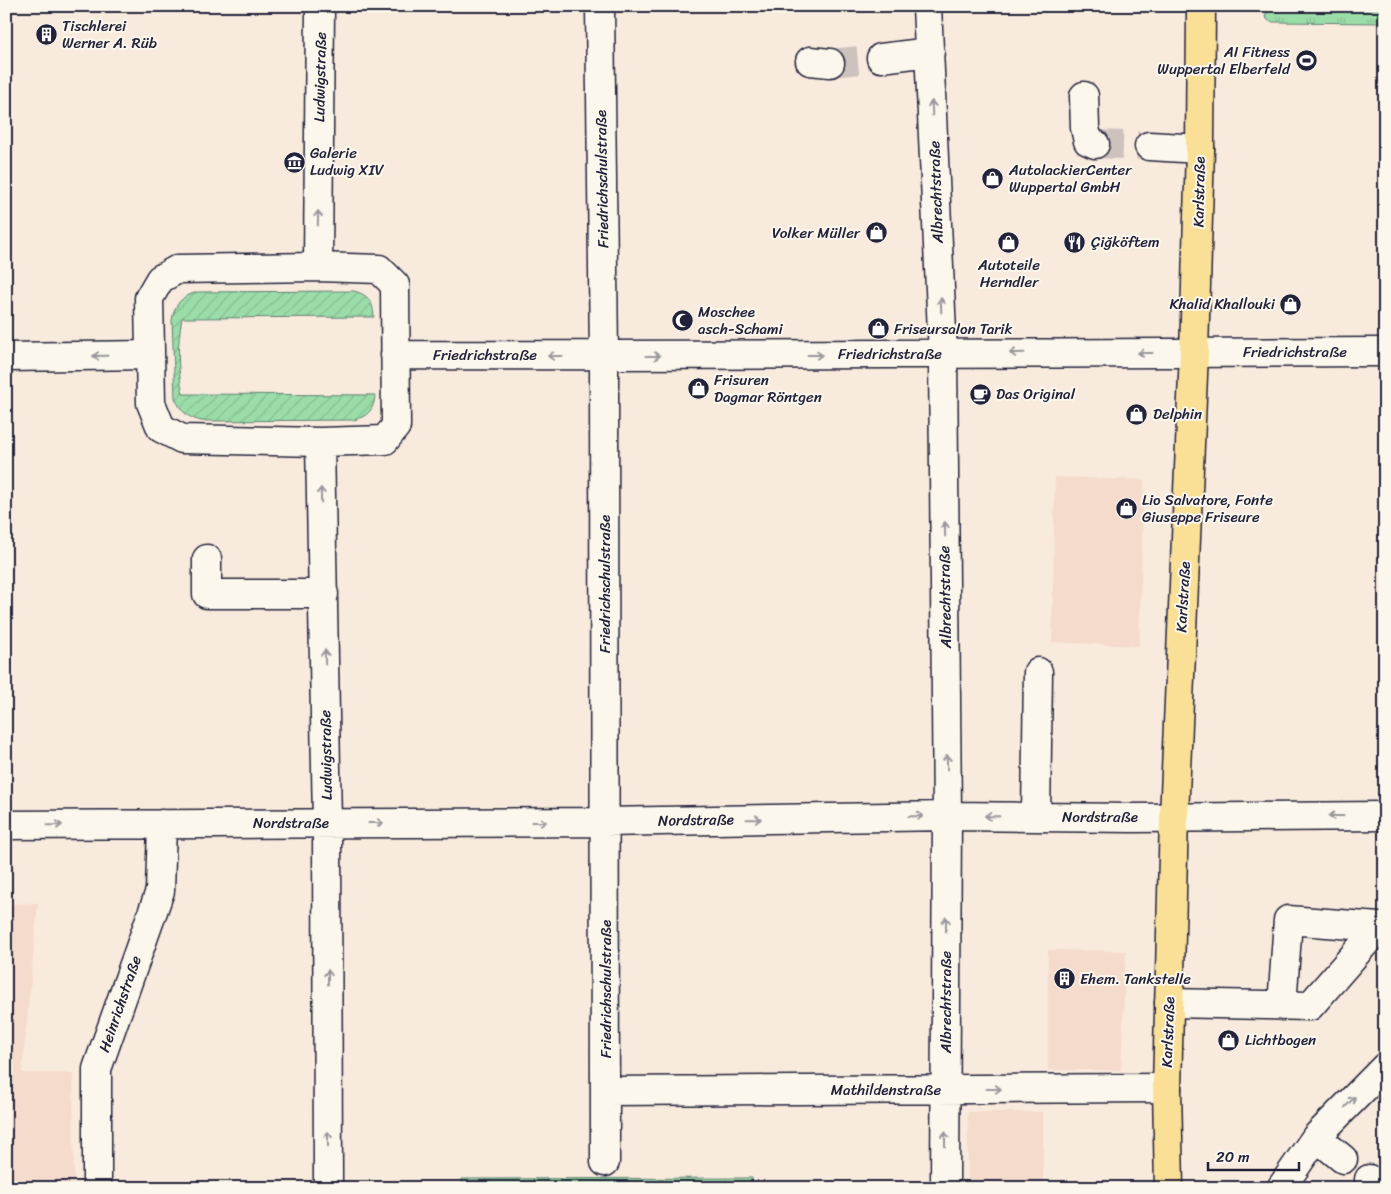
<svg xmlns="http://www.w3.org/2000/svg" width="1391" height="1194" viewBox="0 0 1391 1194" font-family="Sriracha,sans-serif">
  <style>
    .built { fill: #f5dbcc }
    .grass { fill: url(#grass-tufts); stroke: #5e8072 }
    .garden { fill: url(#garden-furrows); stroke: #5e8072 }
    .lines { fill: none; stroke-linecap: round; stroke-linejoin: round }
    .minor-tunnel { stroke: #cdc2bd; stroke-width: 28; stroke-dasharray: 28 14; stroke-linecap: butt }
    .minor-casing { stroke: #22223b; stroke-width: 31 }
    .major-casing { stroke: #22223b; stroke-width: 31 }
    .minor { stroke: #fbf7ec; stroke-width: 28 }
    .major { stroke: #fadf96; stroke-width: 28 }
    .oneway { stroke: #99979c }
    .labels { text-anchor: middle; dominant-baseline: central; stroke-width: 4; stroke-linejoin: round; paint-order: stroke }
    .poi-label { font-size: 15px; fill: #22223b; stroke: #fbf7ec; text-anchor: start }
    .street-label { font-size: 15px; fill: #22223b; stroke: #fbf7ec }
  </style>
  <defs>
    <pattern id="grass-tufts" width="24" height="20" patternUnits="userSpaceOnUse" patternTransform="scale(1.25)"><rect width="24" height="20" fill="#9bdda8"/><path d="M3 7l-1-3M5 7V3M7 7l1-3M15 17l-1-3M17 17v-4M19 17l1-3" fill="none" stroke="#85bd92"/></pattern>
    <pattern id="garden-furrows" width="10" height="10" patternUnits="userSpaceOnUse" patternTransform="scale(1.25)"><rect width="10" height="10" fill="#9bdda8"/><path d="M-1 1l2-2M0 10L10 0M9 11l2-2" fill="none" stroke="#85bd92"/></pattern>
  </defs>
  <rect width="100%" height="100%" fill="#f8eadd"/>
  <filter id="ink" filterUnits="userSpaceOnUse"><feTurbulence type="fractalNoise" baseFrequency=".02" numOctaves="2"/><feDisplacementMap in="SourceGraphic" scale="10" xChannelSelector="R" yChannelSelector="G"/><feConvolveMatrix kernelMatrix="1 2 1 2 8 2 1 2 1" color-interpolation-filters="sRGB"/></filter>
  <g filter="url(#ink)">
    <!-- built -->
    <path class="built" d="M1055 477 1144 480 1139 646 1052 642Z
      M38 903 22 1073H73L74 1188H6V904Z
      M1048 950 1126 951 1121 1070H1048Z
      M968 1112H1043V1188H968Z"/>
    <!-- grass -->
    <path class="grass" d="M1273 9H1385V23L1274 22 1269 21 1265 17 1267 12Z
      M752 1178V1188H462V1179Z"/>
    <!-- garden -->
    <path class="garden" d="M354 291C369 295 373 302 374 317L182 318C177 344 177 368 183 394L375 395C374 410 368 416 354 420L201 421C186 417 181 411 175 398L172 320C175 303 182 296 198 292Z"/>
    <g class="lines">
      <!-- minor-tunnel -->
      <path class="minor-tunnel" d="M830 63 881 58
        M1095 144 1149 146"/>
      <defs>
        <path id="minor" d="M600 6 604 356 605 1162
          M927 6 943 354 947 816 945 1188
          M881 58 930 52
          M810 61 830 63
          M1084 96 1085 128 1088 141 1095 144
          M1149 146 1200 149
          M318 267 379 269 395 285 396 426 385 440 320 442 182 439 161 428 151 403 149 298 160 279 178 269Z
          M318 267 320 6
          M395 355C725 356 1055 353 1385 352
          M6 357 149 355
          M320 442 327 823 328 1188
          M207 559V594H324
          M1036 817 1038 672
          M6 825 605 822 947 816 1133 818 1385 816
          M1169 1003 1310 1006 1379 927
          M1282 1006 1288 920 1379 927
          M606 1091 1167 1088
          M1316 1137 1343 1159
          M1369 1179 1381 1188
          M97 1188V1069L160 891 162 824
          M1281 1188 1316 1137 1385 1067"/>
        <path id="major" d="M1169 1188 1167 1088 1174 817 1194 352 1200 149 1201 6"/>
      </defs>
      <!-- minor casing -->
      <use href="#minor" class="minor-casing"/>
      <!-- major casing -->
      <use href="#major" class="major-casing"/>
      <!-- minor -->
      <use href="#minor" class="minor"/>
      <!-- major -->
      <use href="#major" class="major"/>
    </g>
    <!-- one-way arrows -->
    <defs><path id="oneway-shaft" d="M-6 0H5M1.5-3L5.5 0L1.5 3" fill="none" stroke-width="1.6" stroke-linecap="round" stroke-linejoin="round" transform="scale(1.25)"/></defs>
    <g class="oneway">
      <use href="#oneway-shaft" transform="translate(932 108) rotate(-92)"/>
      <use href="#oneway-shaft" transform="translate(318 218) rotate(-89)"/>
      <use href="#oneway-shaft" transform="translate(941 305) rotate(-92)"/>
      <use href="#oneway-shaft" transform="translate(1017 353) rotate(179)"/>
      <use href="#oneway-shaft" transform="translate(1145 353) rotate(180)"/>
      <use href="#oneway-shaft" transform="translate(815 355)"/>
      <use href="#oneway-shaft" transform="translate(100 356) rotate(179)"/>
      <use href="#oneway-shaft" transform="translate(555 356) rotate(-180)"/>
      <use href="#oneway-shaft" transform="translate(653 356)"/>
      <use href="#oneway-shaft" transform="translate(321 495) rotate(-91)"/>
      <use href="#oneway-shaft" transform="translate(945 529) rotate(-91)"/>
      <use href="#oneway-shaft" transform="translate(325 657) rotate(-91)"/>
      <use href="#oneway-shaft" transform="translate(947 762) rotate(-91)"/>
      <use href="#oneway-shaft" transform="translate(916 816) rotate(-1)"/>
      <use href="#oneway-shaft" transform="translate(992 816) rotate(-179)"/>
      <use href="#oneway-shaft" transform="translate(1336 816) rotate(180)"/>
      <use href="#oneway-shaft" transform="translate(754 819) rotate(-1)"/>
      <use href="#oneway-shaft" transform="translate(539 822)"/>
      <use href="#oneway-shaft" transform="translate(376 823)"/>
      <use href="#oneway-shaft" transform="translate(55 825) rotate(-1)"/>
      <use href="#oneway-shaft" transform="translate(946 924) rotate(-90)"/>
      <use href="#oneway-shaft" transform="translate(328 977) rotate(-90)"/>
      <use href="#oneway-shaft" transform="translate(994 1089)"/>
      <use href="#oneway-shaft" transform="translate(1350 1102) rotate(-46)"/>
      <use href="#oneway-shaft" transform="translate(328 1139) rotate(-90)"/>
      <use href="#oneway-shaft" transform="translate(945 1139) rotate(-90)"/>
    </g>
  </g>
  <!-- icons -->
  <defs>
    <symbol id="building-disc" viewBox="-11 -11 22 22"><circle r="9.5" fill="#22223b" stroke="#fbf7ec"/><path d="M-4-6H4V6H1V3H-1V6H-4ZM-2.5-4.3h1.7v1.8h-1.7ZM.8-4.3h1.7v1.8H.8ZM-2.5-1h1.7V.8h-1.7ZM.8-1h1.7V.8H.8Z" fill="#fff"/></symbol>
    <symbol id="stadium-disc" viewBox="-11 -11 22 22"><circle r="9.5" fill="#22223b" stroke="#fbf7ec"/><path d="M0-5a6.5 5 0 1 0 0 10a6.5 5 0 1 0 0-10ZM-3.5-1.8h7v3.6h-7Z" fill="#fff"/></symbol>
    <symbol id="museum-disc" viewBox="-11 -11 22 22"><circle r="9.5" fill="#22223b" stroke="#fbf7ec"/><path d="M0-6L6-3V-2H-6V-3ZM-5-1h2V3h-2ZM-1-1h2V3h-2ZM3-1h2V3H3ZM-6 4H6V6H-6Z" fill="#fff"/></symbol>
    <symbol id="shop-disc" viewBox="-11 -11 22 22"><circle r="9.5" fill="#22223b" stroke="#fbf7ec"/><path d="M-5-2.5h2.3a2.7 3.5 0 0 1 5.4 0H5L5.5 6h-11ZM-1.5-2.5h3a1.5 2.3 0 0 0-3 0Z" fill="#fff"/></symbol>
    <symbol id="restaurant-disc" viewBox="-11 -11 22 22"><circle r="9.5" fill="#22223b" stroke="#fbf7ec"/><path d="M-5-6h1v4h1v-4h1v4h1v-4h1v5L-1.5 .5V6h-2V.5L-5-1ZM5-6V6H3V1.5H1.5Q1.5-4 5-6Z" fill="#fff"/></symbol>
    <symbol id="mosque-disc" viewBox="-11 -11 22 22"><circle r="9.5" fill="#22223b" stroke="#fbf7ec"/><path d="M3.5-4.9A6 6 0 1 0 3.5 4.9A5 5 0 1 1 3.5-4.9Z" fill="#fff"/></symbol>
    <symbol id="cafe-disc" viewBox="-11 -11 22 22"><circle r="9.5" fill="#22223b" stroke="#fbf7ec"/><path d="M-5.5-4.5H6V0H3Q3 3.5 0 3.5H-2.5Q-5.5 3.5-5.5 0ZM3-3.2v2h1.7v-2ZM-6 4.5H4V6H-6Z" fill="#fff"/></symbol>
  </defs>
  <g fill-rule="evenodd">
    <use href="#building-disc" x="34" y="22" width="25" height="25"/>
    <use href="#stadium-disc" x="1294" y="48" width="25" height="25"/>
    <use href="#museum-disc" x="282" y="150" width="25" height="25"/>
    <use href="#shop-disc" x="980" y="166" width="25" height="25"/>
    <use href="#shop-disc" x="864" y="220" width="25" height="25"/>
    <use href="#shop-disc" x="996" y="230" width="25" height="25"/>
    <use href="#restaurant-disc" x="1062" y="230" width="25" height="25"/>
    <use href="#shop-disc" x="1278" y="292" width="25" height="25"/>
    <use href="#mosque-disc" x="670" y="308" width="25" height="25"/>
    <use href="#shop-disc" x="866" y="316" width="25" height="25"/>
    <use href="#shop-disc" x="686" y="376" width="25" height="25"/>
    <use href="#cafe-disc" x="968" y="382" width="25" height="25"/>
    <use href="#shop-disc" x="1124" y="402" width="25" height="25"/>
    <use href="#shop-disc" x="1114" y="496" width="25" height="25"/>
    <use href="#building-disc" x="1052" y="966" width="25" height="25"/>
    <use href="#shop-disc" x="1216" y="1028" width="25" height="25"/>
  </g>
  <g class="labels">
    <!-- poi labels -->
    <g class="poi-label">
      <text x="62" y="26">Tischlerei<tspan x="62" dy="17">Werner A. Rüb</tspan></text>
      <text x="1290" y="52" text-anchor="end">AI Fitness<tspan x="1290" dy="17">Wuppertal Elberfeld</tspan></text>
      <text x="310" y="153">Galerie<tspan x="310" dy="17">Ludwig XIV</tspan></text>
      <text x="1009" y="170">AutolackierCenter<tspan x="1009" dy="17">Wuppertal GmbH</tspan></text>
      <text x="860" y="233" text-anchor="end">Volker Müller</text>
      <text x="1091" y="242">Çiğköftem</text>
      <text x="1009" y="265" text-anchor="middle">Autoteile<tspan x="1009" dy="17">Herndler</tspan></text>
      <text x="1275" y="304" text-anchor="end">Khalid Khallouki</text>
      <text x="698" y="312">Moschee<tspan x="698" dy="17">asch-Schami</tspan></text>
      <text x="894" y="329">Friseursalon Tarik</text>
      <text x="714" y="380">Frisuren<tspan x="714" dy="17">Dagmar Röntgen</tspan></text>
      <text x="996" y="394">Das Original</text>
      <text x="1153" y="414">Delphin</text>
      <text x="1142" y="500">Lio Salvatore, Fonte<tspan x="1142" dy="17">Giuseppe Friseure</tspan></text>
      <text x="1080" y="979">Ehem. Tankstelle</text>
      <text x="1245" y="1040">Lichtbogen</text>
    </g>
    <!-- street labels -->
    <g class="street-label">
      <text transform="translate(320 77) rotate(-89)">Ludwigstraße</text>
      <text transform="translate(602 179) rotate(-91)">Friedrichschulstraße</text>
      <text transform="translate(936 192) rotate(-92)">Albrechtstraße</text>
      <text transform="translate(1199 192) rotate(-89)">Karlstraße</text>
      <text x="1295" y="352">Friedrichstraße</text>
      <text x="890" y="354">Friedrichstraße</text>
      <text x="485" y="355">Friedrichstraße</text>
      <text transform="translate(605 584) rotate(-90)">Friedrichschulstraße</text>
      <text transform="translate(945 597) rotate(-91)">Albrechtstraße</text>
      <text transform="translate(1183 597) rotate(-87)">Karlstraße</text>
      <text transform="translate(326 755) rotate(-91)">Ludwigstraße</text>
      <text x="1100" y="817">Nordstraße</text>
      <text transform="translate(696 820) rotate(-1)">Nordstraße</text>
      <text x="291" y="823">Nordstraße</text>
      <text transform="translate(606 989) rotate(-90)">Friedrichschulstraße</text>
      <text transform="translate(946 1002) rotate(-90)">Albrechtstraße</text>
      <text transform="translate(120 1004) rotate(-71)">Heinrichstraße</text>
      <text transform="translate(1168 1032) rotate(-88)">Karlstraße</text>
      <text x="886" y="1090">Mathildenstraße</text>
    </g>
  </g>
  <!-- margin -->
  <rect width="1391" height="1194" fill="none" stroke="#fbf7ec" stroke-width="25"/>
  <rect x="12" y="12" width="1366" height="1169" fill="none" stroke="#22223b" stroke-width="2" filter="url(#ink)"/>
  <!-- scale -->
  <path d="M1208 1162v8h91v-8" fill="none" stroke="#22223b" stroke-width="2.5"/>
  <text x="1216" y="1162" font-size="15" fill="#22223b" stroke="#fbf7ec" stroke-width="4" paint-order="stroke">20 m</text>
</svg>
